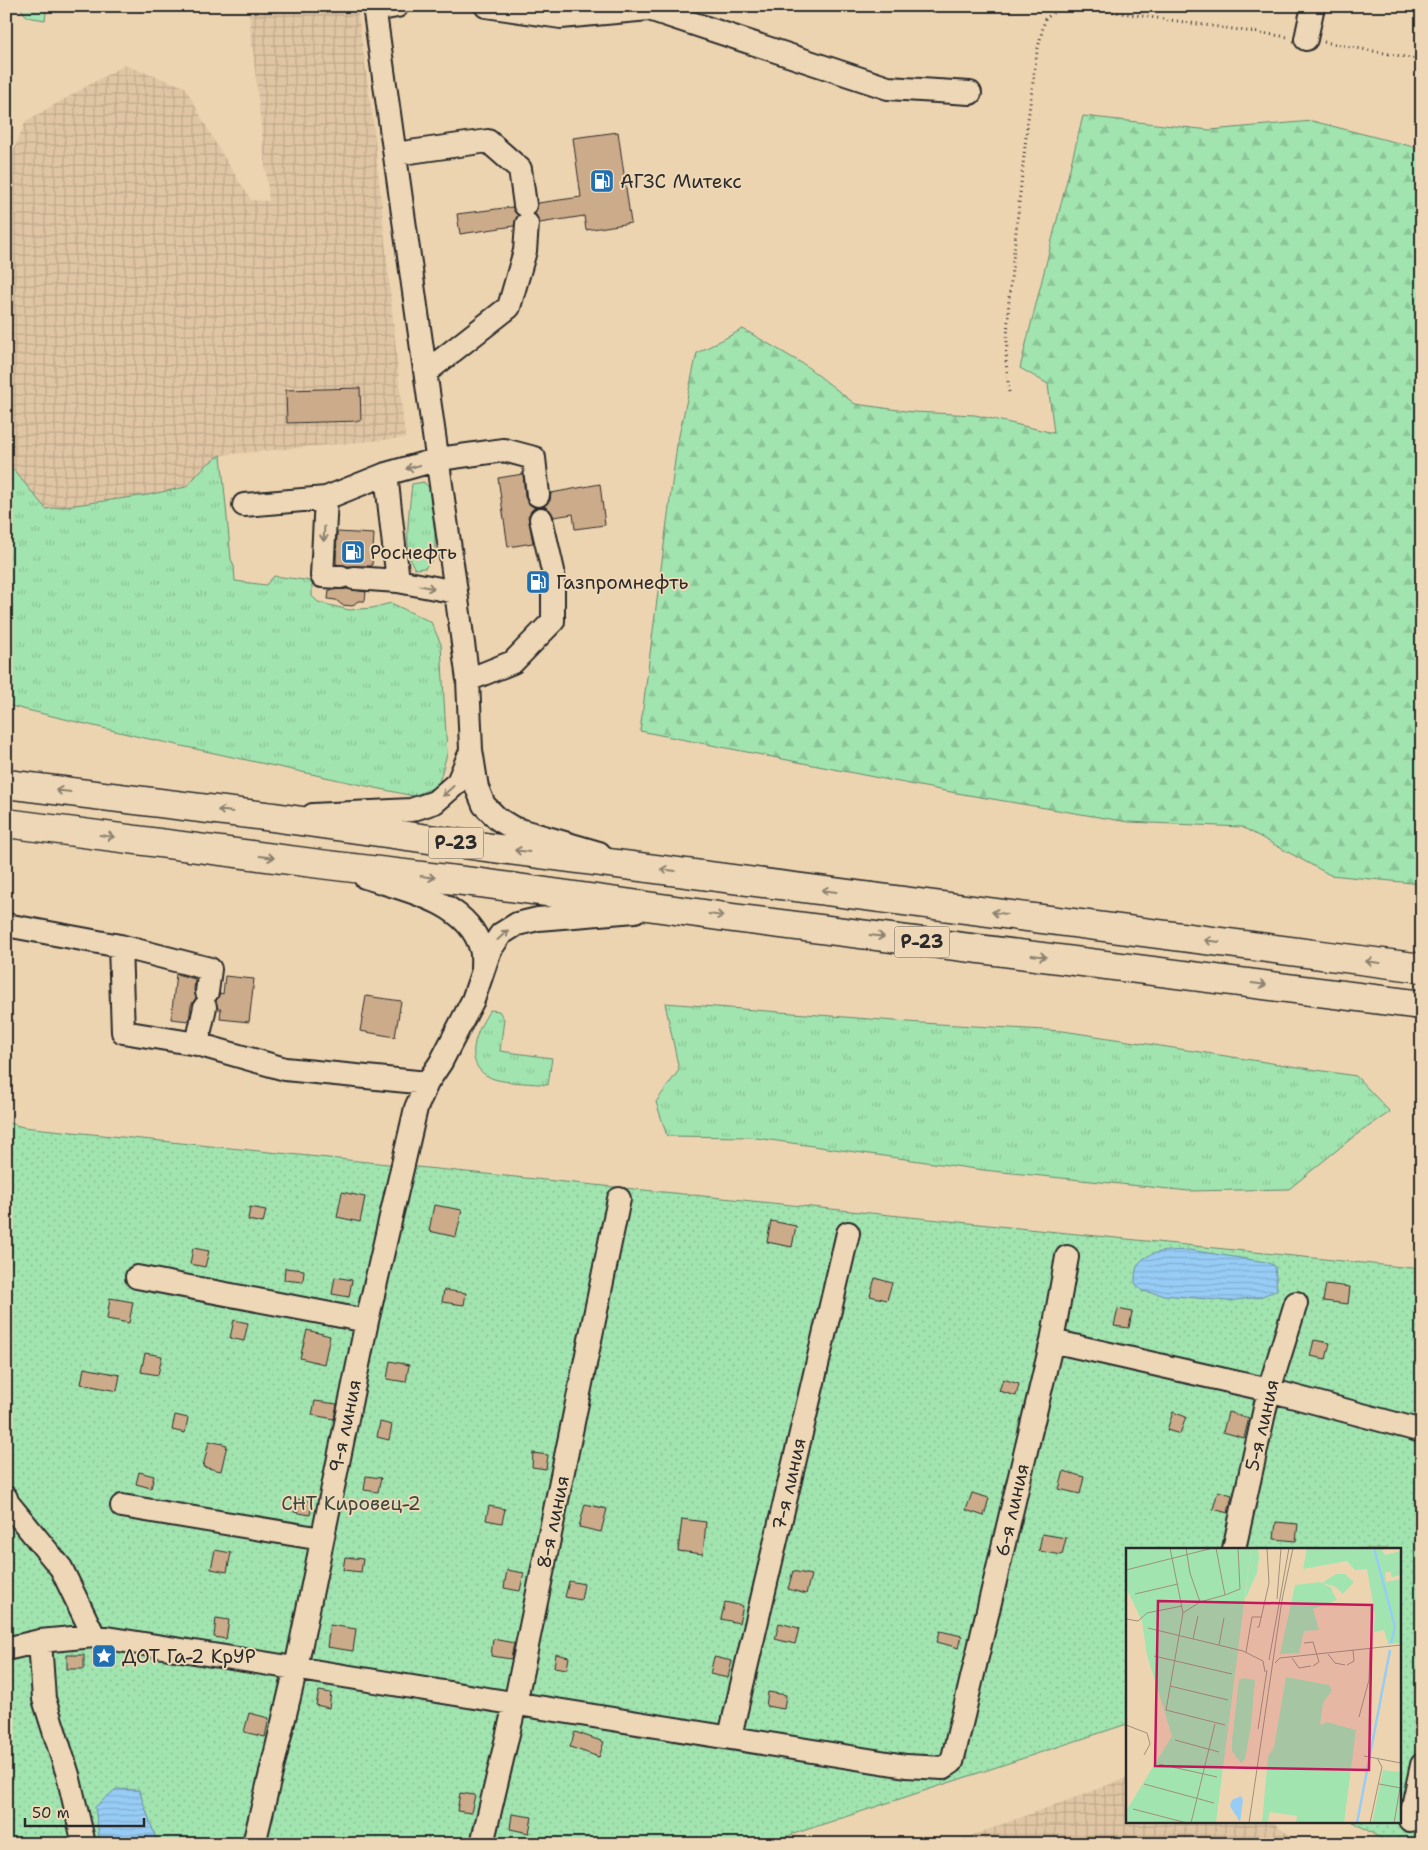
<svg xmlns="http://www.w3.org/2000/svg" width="1428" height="1850" viewBox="0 0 1428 1850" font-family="'Shantell Sans',sans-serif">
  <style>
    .industrial { fill: url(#industrial-grid) }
    .grass { fill: url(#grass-tufts); stroke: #66886d }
    .forest { fill: url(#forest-firs); stroke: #66886d }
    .garden { fill: url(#garden-dots); stroke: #66886d }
    .water { fill: url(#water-rules); stroke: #6c8ca4 }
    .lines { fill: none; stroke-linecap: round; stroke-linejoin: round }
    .stream { stroke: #6c8ca4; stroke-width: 5 }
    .building { fill: #cbab89; stroke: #2b2b2b }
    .minor-casing { stroke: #2b2b2b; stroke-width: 26 }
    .highway-casing { stroke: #2b2b2b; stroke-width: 31 }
    .path { stroke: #2b2b2b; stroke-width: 3; stroke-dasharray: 1 4; stroke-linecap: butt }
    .minor { stroke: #edd7b6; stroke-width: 22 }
    .highway { stroke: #edd7b6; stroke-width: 28 }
    .oneway { stroke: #8c8170 }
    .labels { text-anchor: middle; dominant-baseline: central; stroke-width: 4; stroke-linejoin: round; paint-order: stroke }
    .shield { fill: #edd7b6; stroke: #655f55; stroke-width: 1 }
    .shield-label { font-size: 18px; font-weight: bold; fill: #2b2b2b }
    .poi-label { font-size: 19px; fill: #2b2b2b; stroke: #edd7b6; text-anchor: start }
    .street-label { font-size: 19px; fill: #2b2b2b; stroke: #edd7b6 }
    .park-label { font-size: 19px; fill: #3d473f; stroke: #edd7b6 }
    .inset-river { fill: none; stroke: #97ccf5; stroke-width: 2.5 }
    .inset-road { fill: none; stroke: #9f907b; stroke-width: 1 }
    .view { fill: #c2185b; fill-opacity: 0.15; stroke: #c2185b; stroke-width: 2.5 }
    .inset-edge { fill: none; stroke: #2b2b2b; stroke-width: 2.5 }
  </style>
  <defs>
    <pattern id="industrial-grid" width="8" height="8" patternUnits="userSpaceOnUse" patternTransform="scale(1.25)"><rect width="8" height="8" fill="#dfc5a3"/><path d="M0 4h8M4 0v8" fill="none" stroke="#c0a98c"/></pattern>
    <pattern id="grass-tufts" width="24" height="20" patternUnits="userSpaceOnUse" patternTransform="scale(1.25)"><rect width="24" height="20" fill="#a1e4af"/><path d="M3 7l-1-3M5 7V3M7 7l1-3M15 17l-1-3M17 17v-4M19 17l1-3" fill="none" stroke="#8bc497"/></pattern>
    <pattern id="forest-firs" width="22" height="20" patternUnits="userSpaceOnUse" patternTransform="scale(1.25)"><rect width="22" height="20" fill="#a1e4af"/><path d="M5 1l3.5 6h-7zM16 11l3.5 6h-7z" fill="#8bc497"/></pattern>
    <pattern id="garden-dots" width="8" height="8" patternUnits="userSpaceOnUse" patternTransform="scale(1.25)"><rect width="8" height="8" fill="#a1e4af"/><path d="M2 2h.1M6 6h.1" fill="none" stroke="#8bc497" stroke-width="1.8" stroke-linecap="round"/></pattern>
    <pattern id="water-rules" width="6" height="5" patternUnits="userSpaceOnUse" patternTransform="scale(1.25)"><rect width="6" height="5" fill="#97ccf5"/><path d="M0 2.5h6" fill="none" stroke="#82afd2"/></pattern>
  </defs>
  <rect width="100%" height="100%" fill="#edd4b1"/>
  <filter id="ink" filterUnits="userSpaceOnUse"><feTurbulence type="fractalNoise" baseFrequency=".02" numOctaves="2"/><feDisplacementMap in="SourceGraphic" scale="10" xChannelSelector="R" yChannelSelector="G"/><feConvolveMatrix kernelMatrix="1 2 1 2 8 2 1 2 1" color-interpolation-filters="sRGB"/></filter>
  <g filter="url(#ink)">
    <!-- industrial -->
    <path class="industrial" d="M248 6H357L373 121 405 438 221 455 206 465 186 487 147 495 46 509 12 468 6 445V167L26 121 124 65 185 87 216 144 251 200 269 201Z
      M1127 1778V1821H1271L1302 1844H949Z"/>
    <!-- grass -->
    <path class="grass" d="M6 445 12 468 46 509 147 495 186 487 206 465 221 455 231 559 234 566 235 581 266 585 274 576 312 581V596L318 602 349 610 372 608 391 603 431 622 441 644 447 754 438 786 413 796 140 737 6 705Z
      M424 482 429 488 435 530V557L425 568 415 569C402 551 410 506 412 484Z
      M665 1003 921 1023 1063 1031 1356 1076 1390 1112 1353 1137 1289 1189 1189 1191 983 1170 749 1137 667 1136 656 1102 679 1070Z
      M490 1010 499 1011 504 1019 500 1051 552 1058 548 1085C535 1083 505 1083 494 1079 460 1067 476 1031 490 1010Z"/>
    <!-- forest -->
    <path class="forest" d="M19 6H47L45 20 27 17Z
      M1083 116 1210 130 1312 121 1422 149V884L1330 875 1242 827 1128 822 945 791 640 731 677 445 697 353 743 329 805 365 855 404 913 412 975 415 1054 433 1048 384 1020 368Z"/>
    <!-- garden -->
    <path class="garden" d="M6 1122 23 1127 1422 1269V1844H1390L1352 1821H1399V1549H1127V1724L763 1844H6Z"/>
    <!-- water -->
    <path class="water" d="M1189 1250 1266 1262 1275 1266 1277 1290 1260 1297 1228 1301 1164 1295 1142 1291 1135 1283C1135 1278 1135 1271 1137 1267 1145 1249 1173 1251 1189 1250Z
      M116 1789 139 1790 158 1844H100L95 1807Z"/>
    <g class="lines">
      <!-- stream -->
      <path class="stream" d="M1408 6 1422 9"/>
    </g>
    <!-- building -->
    <path class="building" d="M618 132 631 223 586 230 584 216 540 223 535 213 537 209 538 203 581 197 573 138Z
      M512 207 518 215 514 226 460 234 457 214Z
      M360 388 361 421 287 423 286 390Z
      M523 474 525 497 528 503 535 508 532 510 528 516 533 543 508 547 498 478Z
      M600 484 605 525 575 529 573 514 554 517 550 510 544 506 550 501 551 493Z
      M337 532 374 534 372 566H348L336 564Z
      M347 589 366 592 365 601H358L352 606 342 605 336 600 328 599 329 590Z
      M176 974 195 979 194 990 196 998 191 1005 189 1021 171 1019Z
      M225 976 254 979 249 1022 220 1019 221 1009H218L216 1001 220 993 223 994Z
      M366 996 401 1001 395 1037 360 1031Z
      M342 1192 365 1197 360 1222 337 1217Z
      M434 1205 462 1210 456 1237 429 1231Z
      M250 1207 266 1210 263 1223 248 1220Z
      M771 1221 796 1226 792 1247 767 1242Z
      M193 1248 209 1251 205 1267 190 1264Z
      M285 1268 304 1270 303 1282 284 1280Z
      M335 1277 352 1280 349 1297 332 1294Z
      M875 1278 892 1283 887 1300 870 1296Z
      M1326 1284 1350 1287 1348 1304 1323 1301Z
      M444 1290 466 1293 464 1305 442 1302Z
      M110 1298 133 1302 129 1323 107 1319Z
      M1118 1309 1132 1312 1129 1328 1114 1326Z
      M234 1320 248 1323 244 1341 230 1338Z
      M307 1330 330 1336 324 1364 300 1358Z
      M1314 1340 1330 1343 1326 1359 1310 1356Z
      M145 1353 162 1356 158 1375 141 1372Z
      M390 1361 409 1365 406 1382 387 1379Z
      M84 1368 120 1375 117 1391 81 1384Z
      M1003 1379 1019 1384 1016 1396 999 1391Z
      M315 1401 337 1404 334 1419 312 1415Z
      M1173 1412 1186 1417 1180 1434 1167 1430Z
      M1228 1412 1249 1418 1244 1438 1223 1432Z
      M175 1415 188 1418 185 1433 172 1430Z
      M380 1422 392 1425 389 1440 377 1437Z
      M209 1441 227 1445 221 1471 203 1467Z
      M533 1453 548 1455 546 1469 532 1467Z
      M1064 1471 1084 1477 1080 1494 1059 1489Z
      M139 1472 154 1476 151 1488 136 1484Z
      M366 1476 381 1478 378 1492 364 1490Z
      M1218 1491 1232 1495 1228 1513 1213 1509Z
      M972 1493 989 1498 984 1516 966 1510Z
      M296 1499 312 1502 310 1515 294 1512Z
      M585 1504 607 1509 601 1532 579 1527Z
      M489 1506 505 1509 502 1523 486 1520Z
      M682 1519 706 1522 703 1554 678 1551Z
      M1276 1522 1298 1524 1296 1541 1274 1539Z
      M1042 1534 1066 1538 1062 1555 1039 1551Z
      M215 1550 231 1553 227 1572 211 1569Z
      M345 1557 363 1559 361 1572 343 1570Z
      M507 1570 524 1573 520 1591 504 1588Z
      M793 1571 811 1575 806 1594 788 1589Z
      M569 1581 584 1584 581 1600 565 1597Z
      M725 1602 743 1606 739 1623 721 1619Z
      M216 1618 229 1620 226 1639 214 1637Z
      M779 1623 799 1628 795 1644 775 1639Z
      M330 1625 356 1629 353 1651 327 1647Z
      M940 1631 962 1636 959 1648 937 1642Z
      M493 1639 514 1643 511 1659 491 1656Z
      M556 1654 569 1657 567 1669 554 1667Z
      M67 1655H84V1669H67Z
      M714 1657 732 1661 728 1678 710 1674Z
      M319 1691 331 1693 329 1708 316 1705Z
      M768 1692 786 1695 784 1709 766 1706Z
      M249 1713 269 1718 265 1737 244 1732Z
      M575 1732 604 1742 599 1757 570 1747Z
      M460 1793 475 1795 471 1813 457 1811Z
      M512 1814 532 1817 529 1833 510 1829Z"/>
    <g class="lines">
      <defs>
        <path id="minor" d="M374 6 456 592 468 680 471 750 477 788 484 805 498 819 513 828 599 853
          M486 6 561 17 649 9 888 88 970 93
          M375 10 397 6
          M1306 39 1313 6
          M395 154 488 141 520 169 525 205
          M426 372 509 307 525 251 527 224
          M386 474 398 581
          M244 505 326 498
          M341 577 322 576 326 498 386 474 439 459 504 450 534 458 538 495
          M354 578 398 581 456 592
          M468 680 513 662 553 621V571L541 519
          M313 815 411 810 435 802 458 782 471 751
          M365 877C405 890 469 902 481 949 483 955 482 963 482 969
          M6 925 120 946 210 969 207 992
          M120 946 123 1032 197 1044 285 1069 427 1083
          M197 1044 205 1007
          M137 1277 367 1321
          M1052 1341 1269 1390 1422 1431
          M6 1498 7 1502 61 1568 94 1636
          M122 1506 322 1539
          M1234 1549 1269 1390 1296 1303
          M40 1641 44 1699 68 1775 84 1844
          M6 1649 40 1641 94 1636 906 1766 943 1768 952 1762 1052 1341 1067 1257
          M730 1736 848 1233
          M1410 1820 1422 1765
          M254 1844 296 1668 367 1321 416 1108 427 1083 441 1062 473 1000 490 950 501 934 517 924 538 919 635 911
          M482 1844 515 1704 619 1199"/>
        <path id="highway" d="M6 784 273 817 485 847 1422 968
          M6 823 328 865 481 883 733 918 1422 1005"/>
      </defs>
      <!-- minor casing -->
      <use href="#minor" class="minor-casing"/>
      <!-- highway casing -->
      <use href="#highway" class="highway-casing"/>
      <!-- path -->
      <path class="path" d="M1073 6 1288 37
        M1324 42 1422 60
        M1009 392 1006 361 1009 298 1027 127 1037 52 1045 19 1062 6"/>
      <!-- minor -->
      <use href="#minor" class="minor"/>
      <!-- highway -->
      <use href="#highway" class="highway"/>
    </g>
    <!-- one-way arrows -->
    <defs><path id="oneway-shaft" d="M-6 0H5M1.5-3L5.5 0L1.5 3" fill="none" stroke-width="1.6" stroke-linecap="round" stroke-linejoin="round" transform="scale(1.25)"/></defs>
    <g class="oneway">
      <use href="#oneway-shaft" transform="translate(413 467) rotate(164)"/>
      <use href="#oneway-shaft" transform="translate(324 534) rotate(93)"/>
      <use href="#oneway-shaft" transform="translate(427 587) rotate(11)"/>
      <use href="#oneway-shaft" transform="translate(63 791) rotate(-173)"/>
      <use href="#oneway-shaft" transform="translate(448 791) rotate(138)"/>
      <use href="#oneway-shaft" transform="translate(225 811) rotate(-173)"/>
      <use href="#oneway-shaft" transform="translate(107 836) rotate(8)"/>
      <use href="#oneway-shaft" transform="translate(522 851) rotate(-173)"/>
      <use href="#oneway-shaft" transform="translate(267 857) rotate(7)"/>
      <use href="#oneway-shaft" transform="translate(668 870) rotate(-173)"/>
      <use href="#oneway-shaft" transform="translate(428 877) rotate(7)"/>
      <use href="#oneway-shaft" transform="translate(829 891) rotate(-173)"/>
      <use href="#oneway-shaft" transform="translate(999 913) rotate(-172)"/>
      <use href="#oneway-shaft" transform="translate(716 915) rotate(8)"/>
      <use href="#oneway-shaft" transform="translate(503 935) rotate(-42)"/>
      <use href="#oneway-shaft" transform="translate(877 936) rotate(7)"/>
      <use href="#oneway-shaft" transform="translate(1212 941) rotate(-173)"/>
      <use href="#oneway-shaft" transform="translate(1039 956) rotate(7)"/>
      <use href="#oneway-shaft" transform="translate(1373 962) rotate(-173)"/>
      <use href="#oneway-shaft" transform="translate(1259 984) rotate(7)"/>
    </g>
  </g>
  <!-- icons -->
  <defs>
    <symbol id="fuel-square" viewBox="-11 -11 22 22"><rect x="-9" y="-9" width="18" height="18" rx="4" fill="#1f6fb2" stroke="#edd7b6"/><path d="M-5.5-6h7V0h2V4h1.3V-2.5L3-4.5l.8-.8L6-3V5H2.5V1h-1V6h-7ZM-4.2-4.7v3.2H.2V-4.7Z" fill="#fff"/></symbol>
    <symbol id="sight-square" viewBox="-11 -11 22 22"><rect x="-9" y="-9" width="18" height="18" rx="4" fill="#1f6fb2" stroke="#edd7b6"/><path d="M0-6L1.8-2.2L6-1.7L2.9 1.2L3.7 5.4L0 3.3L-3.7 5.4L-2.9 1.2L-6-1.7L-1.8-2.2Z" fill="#fff"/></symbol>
  </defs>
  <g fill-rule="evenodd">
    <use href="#fuel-square" x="588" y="167" width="28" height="28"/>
    <use href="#fuel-square" x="339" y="538" width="28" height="28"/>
    <use href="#fuel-square" x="524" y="568" width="28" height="28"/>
    <use href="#sight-square" x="90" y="1642" width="28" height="28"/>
  </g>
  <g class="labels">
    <!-- shield labels -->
    <g class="shield">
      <rect x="428.5" y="827.5" width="55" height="31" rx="4"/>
      <rect x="894.5" y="926.5" width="55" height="31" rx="4"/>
    </g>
    <g class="shield-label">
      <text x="456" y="843">Р-23</text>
      <text x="922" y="942">Р-23</text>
    </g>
    <!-- poi labels -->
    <g class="poi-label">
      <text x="620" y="181">АГЗС Митекс</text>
      <text x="370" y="552">Роснефть</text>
      <text x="556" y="582">Газпромнефть</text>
      <text x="122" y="1656">ДОТ Га-2 КрУР</text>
    </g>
    <!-- street labels -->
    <g class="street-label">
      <text transform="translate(1262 1425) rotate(-77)">5-я линия</text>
      <text transform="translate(345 1426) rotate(-78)">9-я линия</text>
      <text transform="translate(789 1484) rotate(-77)">7-я линия</text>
      <text transform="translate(1012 1510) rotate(-77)">6-я линия</text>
      <text transform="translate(553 1522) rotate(-78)">8-я линия</text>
    </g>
    <!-- park labels -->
    <g class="park-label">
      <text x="351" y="1503">СНТ Кировец-2</text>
    </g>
  </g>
  <!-- overview -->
  <g transform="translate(1126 1548)">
    <rect width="275" height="275" fill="#edd4b1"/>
    <path d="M194 34 204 39 211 52 187 61 193 82 178 83 173 105 154 106 169 37ZM117 130 129 132 125 178 119 211 115 215 106 203V192L113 132Z" fill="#a1e4af"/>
    <path d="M125 0H132L133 10 131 25 119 51ZM181 0H262L256 2 259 7 275 3V27L266 29 264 23 259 25 260 34 275 31V95L262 96 258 82 248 84 249 64 243 62 247 55 241 21 229 22 221 13 177 21ZM210 26H219L228 34 217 46 208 38 196 35ZM160 129 203 137 206 142 197 155 194 177 201 174 230 182 218 275H170L171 268 144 264 141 275H136L142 209 148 199Z" fill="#a1e4af"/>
    <path d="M0 0H125L90 275H0V263L46 188 21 107 16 73 0 40ZM257 222 275 224V275H246Z" fill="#a1e4af"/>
    <path d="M115 248 117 252 114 274 104 258 106 252Z" fill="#97ccf5"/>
    <path class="inset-river" d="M248 0 269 79 265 95M231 275 264 102"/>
    <path class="inset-road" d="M44 0 57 65 40 162 99 177M60 0 64 25 74 54 99 47 90 0M0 22 87 0M9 46 52 36M99 47 114 41 112 0M151 51 155 0M57 65 74 54M0 71 12 73 21 65 56 58M131 79H133L143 35 141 0M22 80 117 103 137 113 139 124M67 91 72 68M178 95 187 94 193 114 187 118M93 97 98 70M120 104 126 69H136M202 106 209 115 219 117M28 108 106 126M166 110 173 120 185 118M143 112 163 0M149 115 154 110 275 97M221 117 228 113 227 102M44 138 102 152M233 169 243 132 244 100M0 177 21 185 24 196 18 207M132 181 141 122M49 192 93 204M238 208 275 215M33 216 91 229M18 236 88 255M253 236 275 240M7 261 61 275M65 275 89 176M123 275 156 52 167 0M244 275 256 219 251 210M268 275 274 240"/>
    <path class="view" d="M32 53 246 57 243 222 29 218Z"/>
    <rect width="275" height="275" class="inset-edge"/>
  </g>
  <!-- margin -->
  <rect width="1428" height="1850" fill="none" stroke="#edd7b6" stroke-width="25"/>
  <rect x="12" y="12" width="1403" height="1825" fill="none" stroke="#2b2b2b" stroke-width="2" filter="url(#ink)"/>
  <!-- scale -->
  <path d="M25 1818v8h119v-8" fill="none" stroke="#2b2b2b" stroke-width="2.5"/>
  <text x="32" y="1818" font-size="15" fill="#2b2b2b" stroke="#edd7b6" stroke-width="4" paint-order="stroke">50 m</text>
</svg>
